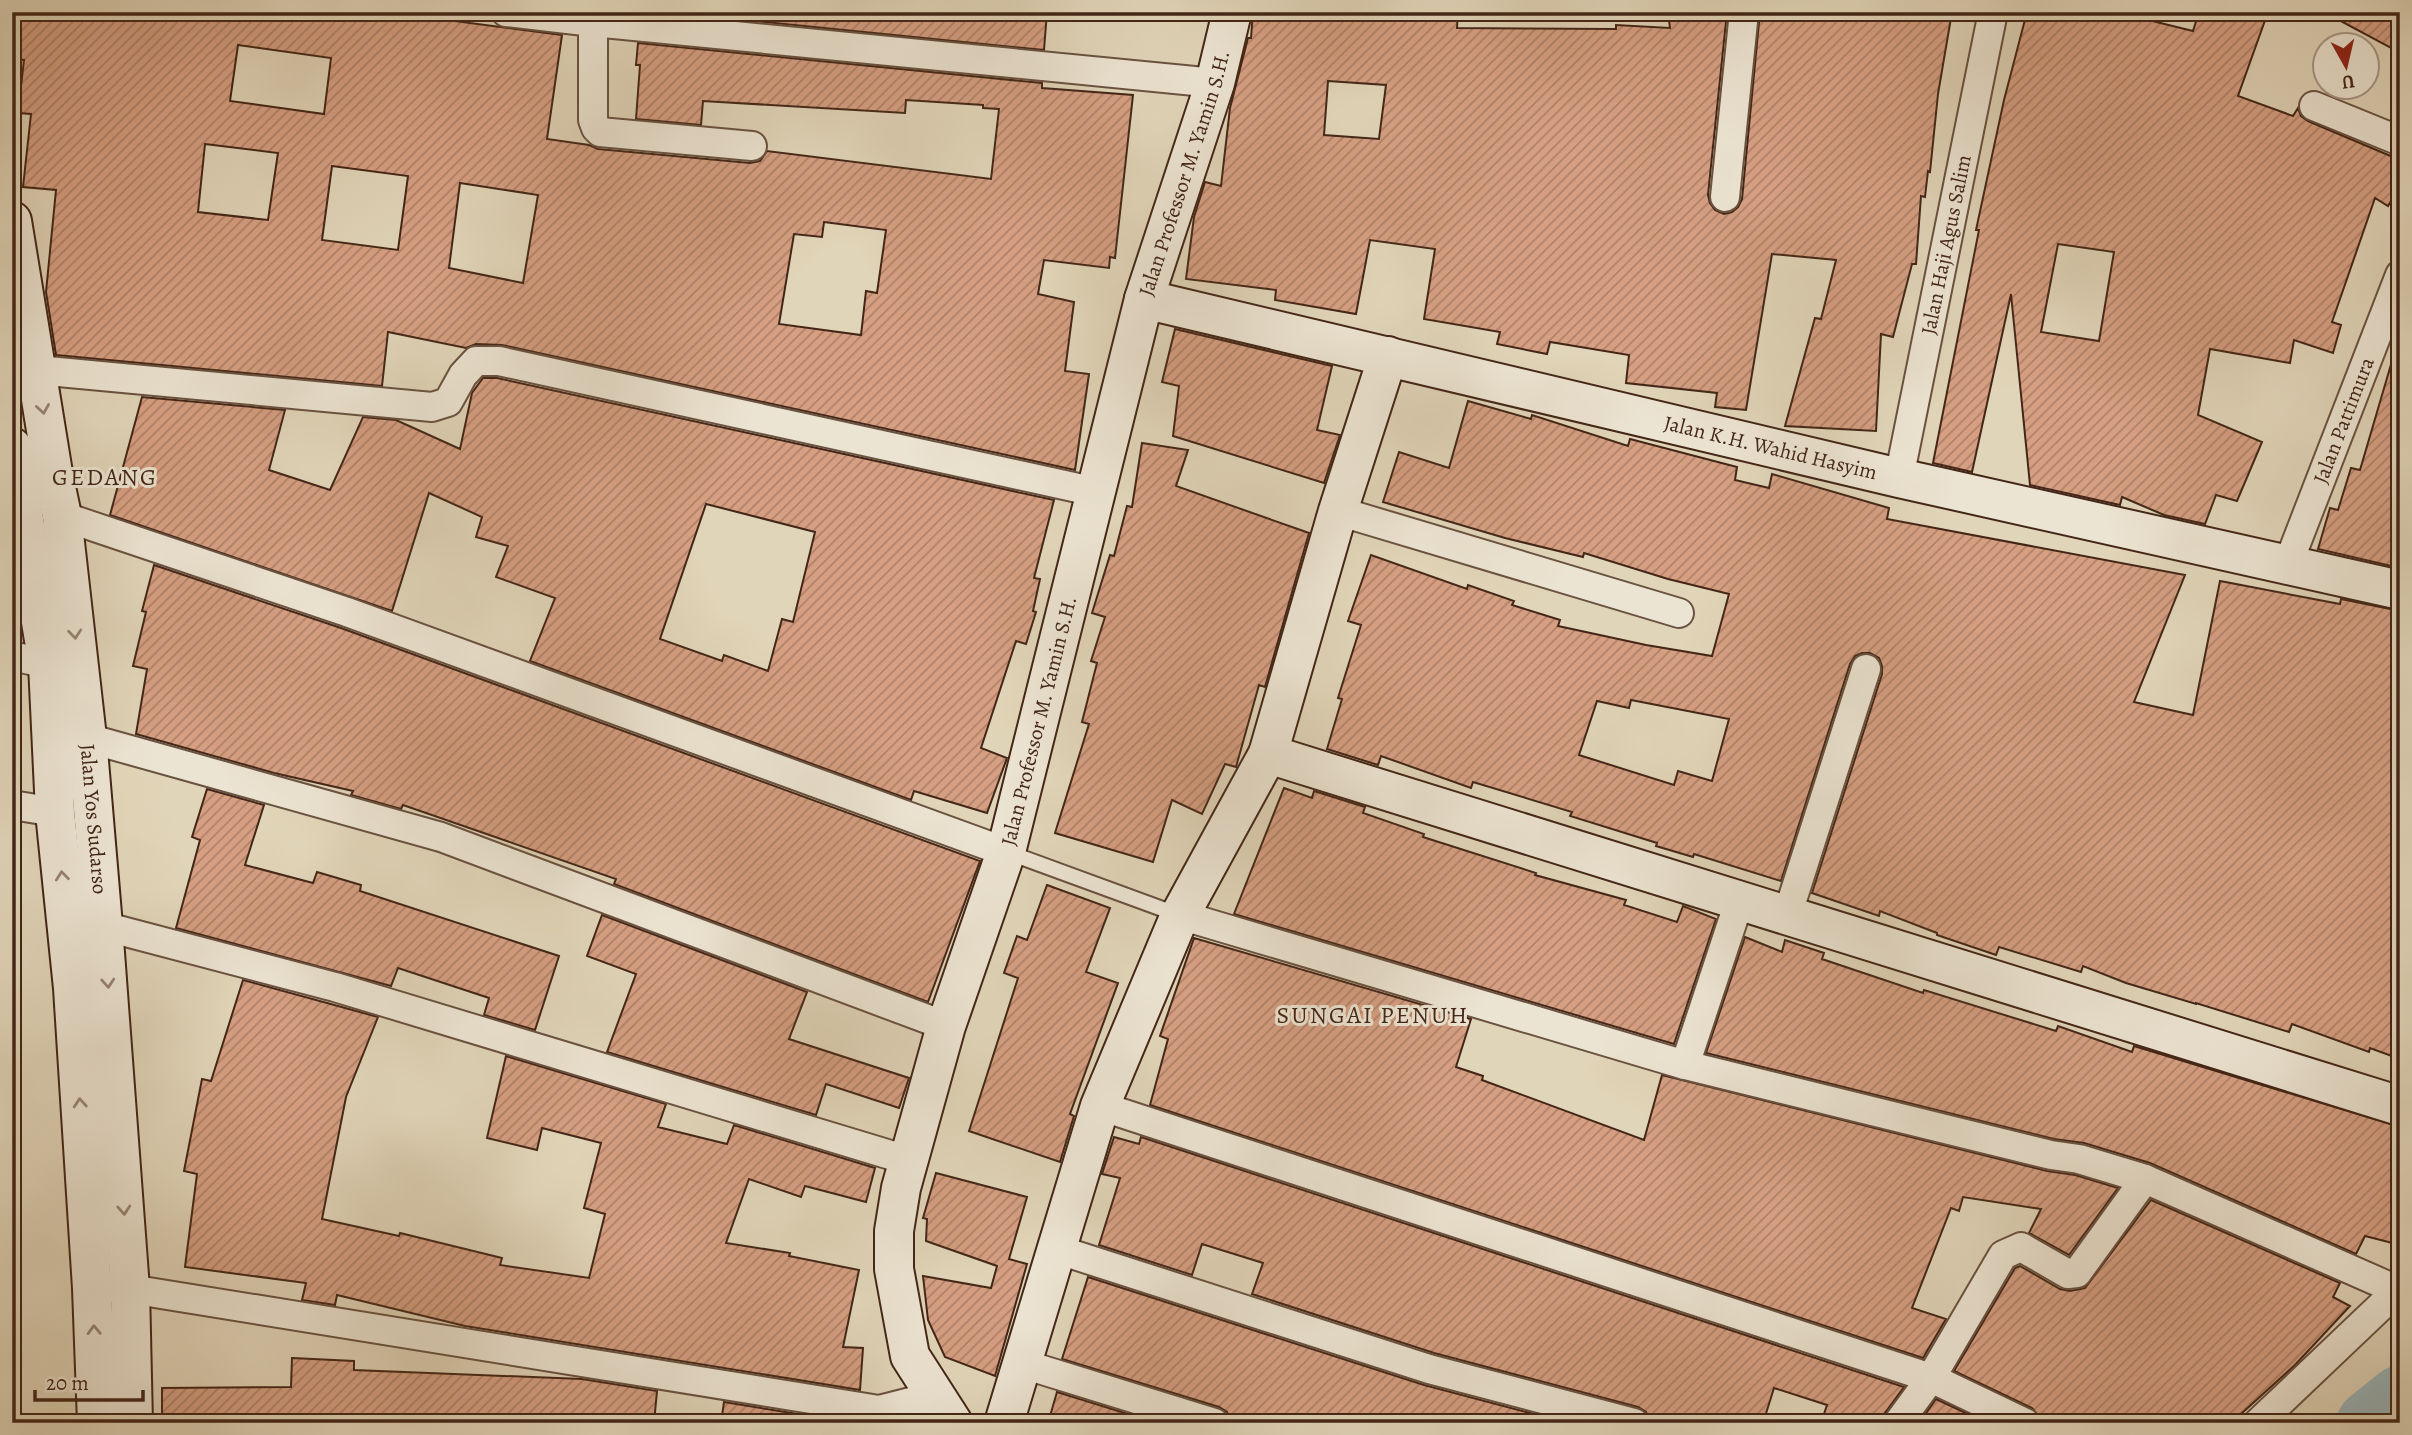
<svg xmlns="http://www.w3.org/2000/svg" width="2412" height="1435" viewBox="0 0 2412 1435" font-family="Alegreya,serif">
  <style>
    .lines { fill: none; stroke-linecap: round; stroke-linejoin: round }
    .river { stroke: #9ab5bb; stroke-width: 65 }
    .building { fill: url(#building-hatch); stroke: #432617; stroke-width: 2; fill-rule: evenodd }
    .lane-casing { stroke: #6a5240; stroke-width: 18 }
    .street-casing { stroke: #6a5240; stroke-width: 32 }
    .secondary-casing { stroke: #432617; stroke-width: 42 }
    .lane { stroke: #ece4d2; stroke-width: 14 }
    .street { stroke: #ece4d2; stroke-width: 28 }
    .secondary { stroke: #ece4d2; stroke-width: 38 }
    .oneway { stroke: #988574 }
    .labels { text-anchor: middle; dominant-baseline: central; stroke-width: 6; stroke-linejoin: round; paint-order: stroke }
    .street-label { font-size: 21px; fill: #432617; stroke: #ece4d2 }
    .quarter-label { font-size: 24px; letter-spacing: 2px; fill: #432617; stroke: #ece4d2 }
  </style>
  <defs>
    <pattern id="building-hatch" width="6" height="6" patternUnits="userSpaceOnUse" patternTransform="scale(1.75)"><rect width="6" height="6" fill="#d69f82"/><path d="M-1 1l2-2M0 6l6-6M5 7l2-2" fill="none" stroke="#af8169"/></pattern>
  </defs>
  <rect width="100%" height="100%" fill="#e1d5b9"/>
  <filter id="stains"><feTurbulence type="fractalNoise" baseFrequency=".00286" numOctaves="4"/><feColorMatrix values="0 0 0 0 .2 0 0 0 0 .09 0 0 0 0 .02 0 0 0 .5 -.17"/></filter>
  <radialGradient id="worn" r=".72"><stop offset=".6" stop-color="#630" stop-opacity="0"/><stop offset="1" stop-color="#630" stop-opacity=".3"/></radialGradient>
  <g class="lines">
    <!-- river -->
    <path class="river" d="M2369 1423 2400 1398"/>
  </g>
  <!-- building -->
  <path class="building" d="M12 12H417L416 16 562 35 547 139 589 145 598 149 750 163 760 161 767 151 991 179 999 109 983 108V105L906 100 905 113 703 101 701 125 636 119 640 65H636L638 43 1042 83V88L1133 95 1115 258 1110 257 1109 268 1044 260 1038 294 1074 302 1065 371 1089 374 1075 470 502 345 476 344 466 348 388 332 382 386 56 355 46 292 56 190 23 187 31 114 18 113 24 60 12 59ZM238 45 331 58 324 114 230 101ZM205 144 278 153 268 220 198 212ZM332 166 408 176 398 250 322 240ZM460 183 538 195 523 283 449 268ZM824 222 886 230 877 293 866 291 861 335 779 324 794 234 822 237Z
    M664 12H1047L1044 50Z
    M1253 12H1458L1457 28 1616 29V25L1670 28 1668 12H1727L1708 195 1710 203 1715 210 1724 214 1732 212 1738 207 1742 199 1760 12H1952L1938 94 1930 172 1928 171 1925 197 1921 196 1916 264H1912L1893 337 1881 334 1876 431 1785 426 1815 318 1821 319 1836 260 1772 254 1746 410 1715 407 1717 393 1626 383 1629 355 1550 342 1547 354 1497 344 1500 332 1424 319 1435 249 1370 240 1356 314 1275 300 1276 290 1186 279 1194 217 1205 182 1221 186 1230 108 1248 38H1251ZM1328 81 1386 85 1379 139 1324 135Z
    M2027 12H2098L2127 20 2128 15 2193 31 2199 12H2268L2238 96 2293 116 2298 108 2301 116 2308 121 2400 160V186L2388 206 2375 198 2332 322 2341 325 2333 353 2294 340 2290 363 2210 349 2198 415 2262 442 2237 501 2216 495 2205 524 2164 515 2122 497 2120 505 2030 485 2011 294 1972 472 1933 463 1979 230H1976L2004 100ZM2058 244 2114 252 2099 341 2041 332Z
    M2324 12H2400V30L2391 48Z
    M1175 329 1332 366 1317 430 1340 435 1324 483 1173 436 1179 386 1162 382Z
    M2392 361 2400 362V568L2318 549 2330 508 2338 510 2351 468 2360 470Z
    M483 378H497L1054 500 1034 578 1040 579 1033 611 1036 612 1026 644 1016 641 981 748 1007 758 987 813 914 791 911 800 530 661 555 598 496 577 508 546 476 537 482 517 429 493 392 611 110 515 142 397 285 410 269 470 330 490 363 417 396 420 460 449 472 393ZM706 504 815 532 793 622 782 619 768 671 724 655 722 661 660 639Z
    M1468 401 1531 419 1532 415 1628 446 1630 439 1737 467 1735 480 1769 488 1772 474 1889 508 1887 519 2185 575 2134 702 2193 715 2220 581 2340 604 2341 599 2400 611V1059L2370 1048 2369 1052 2292 1024 2289 1032 2196 1003V1004L2126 983 2083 966 2081 972 1999 947 1996 955 1937 935V933L1880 911 1879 916 1812 893 1882 674V666L1879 658 1870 653H1862L1855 656 1850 664 1781 881 1694 854 1693 857 1656 846 1657 843 1570 816 1572 812 1473 782 1471 788 1381 756 1378 765 1327 749 1342 699 1338 698 1361 625 1348 621 1371 555 1467 589 1468 585 1514 601 1512 605 1560 620 1558 626 1646 645 1712 656 1729 594 1668 579 1584 553 1583 557 1505 538 1383 502 1399 452 1449 468ZM1631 700 1729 719 1712 781 1678 771 1674 785 1579 755 1597 701 1629 708Z
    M1142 443 1188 450 1176 486 1309 533 1265 687 1259 685 1236 767 1225 764 1202 814 1172 800 1153 862 1055 833 1089 724 1082 722 1097 663 1091 661 1105 617 1092 613 1110 555 1114 556 1127 506 1132 507Z
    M154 565 341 628 980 861 928 1002 614 884 616 879 403 805 401 809 351 795 353 791 274 773 136 734 147 669 133 666 146 612 142 611Z
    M1284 788 1312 798 1314 791 1365 807 1363 813 1424 834 1423 837 1536 873 1535 875 1626 900 1624 905 1677 922 1683 906 1716 919 1674 1044 1234 914Z
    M207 789 264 805 245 865 313 883 317 872 361 885 360 891 559 956 535 1030 484 1015 489 998 398 968 391 986 176 928 200 840 192 837Z
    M1047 885 1110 908 1086 972 1118 983 1070 1114 1074 1116 1060 1162 969 1131 1018 978 1004 973 1017 936 1027 940Z
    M602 915 807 992 789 1039 909 1078 899 1108 826 1084 816 1115 607 1052 636 974 587 956Z
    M1745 937 1782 952 1785 940 1824 953 1822 959 1923 993 1924 990 2056 1031 2058 1026 2132 1052 2134 1046 2400 1127V1245L2365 1236 2356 1254 2150 1163 2084 1143 2054 1139 1706 1053Z
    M1194 938 1471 1019 1456 1067 1483 1076 1482 1080 1644 1140 1662 1075 2047 1171 2075 1175 2118 1188 2069 1255 2029 1233 2041 1209 1963 1197 1959 1211 1951 1208 1912 1308 1946 1319 1923 1358 1150 1105 1168 1039 1160 1036Z
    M243 980 378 1017 346 1097 322 1219 399 1236 400 1233 502 1258 500 1265 589 1278 605 1214 584 1208 601 1143 542 1128 537 1150 487 1138 506 1056 666 1104 658 1127 727 1144 734 1125 875 1168 866 1202 805 1186 801 1197 749 1179 726 1243 790 1253 789 1256 859 1270 843 1347 863 1348 860 1390 465 1326 337 1295 335 1305 302 1300 306 1283 185 1267 197 1174 184 1171 202 1079 211 1081Z
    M1114 1137 1139 1144 1141 1137 1904 1387 1885 1413 1882 1423H1821L1827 1405 1774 1388 1763 1423H1650L1646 1412 1638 1407 1434 1353 1252 1294 1263 1263 1202 1244 1192 1275 1099 1245 1120 1178 1102 1174Z
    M936 1173 1027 1197 1009 1259 1027 1264 995 1376 945 1357 928 1320 923 1276 991 1288 997 1266 926 1241 927 1219 923 1218Z
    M2151 1200 2340 1283 2333 1297 2350 1306 2295 1365 2231 1423H2052L2040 1418 2032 1408 1954 1371 2015 1268 2020 1266 2060 1289 2070 1291 2085 1288Z
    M1088 1277 1424 1385 1568 1423H1230L1227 1412 1219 1407 1062 1359Z
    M292 1358 354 1361V1370L582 1379 657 1391 654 1423H162V1388L291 1387Z
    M1057 1392 1157 1423H1048Z
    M1936 1399 1968 1414 1964 1423H1919Z
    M724 1402 854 1423H721Z"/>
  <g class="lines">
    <defs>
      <path id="lane" d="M1007 852 1179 915"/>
      <g id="street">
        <path d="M506 12 593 22V120L596 128 600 132 752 146"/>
        <path d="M593 22 1215 83"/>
        <path d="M2314 106 2400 141"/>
        <path d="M1725 197 1744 12"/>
        <path d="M37 370 432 407 448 402 463 375 476 361H499L1096 492"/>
        <path id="s1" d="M1899 478 1993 12"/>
        <path d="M1338 511 1679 613"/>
        <path d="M62 516 347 612 1006 852"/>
        <path id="s2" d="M2288 564 2400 275"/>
        <path d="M12 656 48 664"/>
        <path d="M87 738 441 837 946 1026"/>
        <path d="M12 805 55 812"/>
        <path d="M1180 915 1685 1065 2051 1155 2079 1159 2145 1179 2397 1290"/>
        <path d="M1787 916 1866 669"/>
        <path d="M103 926 335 987 907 1160"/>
        <path d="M1685 1065 1739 902"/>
        <path d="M1100 1106 1931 1378 2025 1423"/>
        <path d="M1056 1249 1429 1369 1634 1423"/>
        <path d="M112 1288 130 1289 879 1410 934 1396"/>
        <path d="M1023 1364 1214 1423"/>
        <path d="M1898 1423 1931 1378 2003 1255 2021 1247 2068 1274 2077 1273 2145 1179"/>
        <path d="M2258 1423 2400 1288"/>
      </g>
      <g id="secondary">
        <path id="s3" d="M12 221 53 473 62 516 87 738 103 926 130 1289 133 1423"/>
        <path id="s4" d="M1144 299 1899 478 2400 590"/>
        <path d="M12 447 48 664 55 812 73 988 92 1288 97 1423"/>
        <path d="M1268 754 2400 1106"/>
        <path id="s5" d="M953 1423 910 1356 894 1269V1231L901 1188 946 1026 1006 852 1144 299 1215 83 1232 12"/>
        <path d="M1004 1423 1100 1106 1180 915 1268 754 1338 511 1388 356"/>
      </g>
    </defs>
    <!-- lane casing -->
    <use href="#lane" class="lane-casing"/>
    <!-- street casing -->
    <use href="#street" class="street-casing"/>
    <!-- secondary casing -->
    <use href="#secondary" class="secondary-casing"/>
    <!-- lane -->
    <use href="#lane" class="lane"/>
    <!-- street -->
    <use href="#street" class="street"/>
    <!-- secondary -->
    <use href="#secondary" class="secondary"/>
  </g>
  <!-- one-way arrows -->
  <defs><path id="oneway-chevron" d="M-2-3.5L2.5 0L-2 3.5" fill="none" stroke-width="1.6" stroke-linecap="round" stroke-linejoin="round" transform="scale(1.75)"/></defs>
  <g class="oneway">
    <use href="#oneway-chevron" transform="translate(43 409) rotate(81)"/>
    <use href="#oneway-chevron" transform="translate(75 634) rotate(84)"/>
    <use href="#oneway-chevron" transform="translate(62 876) rotate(-96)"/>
    <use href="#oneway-chevron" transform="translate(108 983) rotate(86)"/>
    <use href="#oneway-chevron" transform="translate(80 1103) rotate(-94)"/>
    <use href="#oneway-chevron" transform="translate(124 1210) rotate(86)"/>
    <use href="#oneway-chevron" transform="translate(94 1330) rotate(-92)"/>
  </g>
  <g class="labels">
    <!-- street labels -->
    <g class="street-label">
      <text stroke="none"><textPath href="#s5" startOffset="1304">Jalan Professor M. Yamin S.H.</textPath></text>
      <text stroke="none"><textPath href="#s1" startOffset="238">Jalan Haji Agus Salim</textPath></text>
      <text stroke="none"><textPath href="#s2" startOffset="154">Jalan Pattimura</textPath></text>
      <text stroke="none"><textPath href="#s4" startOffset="644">Jalan K.H. Wahid Hasyim</textPath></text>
      <text stroke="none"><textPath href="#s5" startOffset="737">Jalan Professor M. Yamin S.H.</textPath></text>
      <text stroke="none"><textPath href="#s3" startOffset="604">Jalan Yos Sudarso</textPath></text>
    </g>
    <!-- quarter labels -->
    <g class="quarter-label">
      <text x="105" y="477">GEDANG</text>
      <text x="1373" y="1015">SUNGAI PENUH</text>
    </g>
  </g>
  <!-- margin -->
  <rect width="2412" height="1435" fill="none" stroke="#e1d5b9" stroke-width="42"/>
  <rect x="14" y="14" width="2384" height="1407" fill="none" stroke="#432617" stroke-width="3.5"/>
  <rect x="21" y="21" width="2370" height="1393" fill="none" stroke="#432617" stroke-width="2"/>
  <!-- north arrow -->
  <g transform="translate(2346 66) rotate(172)"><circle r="33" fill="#ece4d2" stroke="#a89887" stroke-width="2"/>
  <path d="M0-5L12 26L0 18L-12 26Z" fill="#8f2418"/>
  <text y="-10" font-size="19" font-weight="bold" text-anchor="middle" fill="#432617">U</text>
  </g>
  <!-- scale -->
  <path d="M35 1390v10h108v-10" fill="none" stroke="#432617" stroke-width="3.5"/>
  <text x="46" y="1390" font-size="21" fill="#432617" stroke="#ece4d2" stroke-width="5" paint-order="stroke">20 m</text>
  <rect width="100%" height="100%" filter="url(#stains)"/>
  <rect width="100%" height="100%" fill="url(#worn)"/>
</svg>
